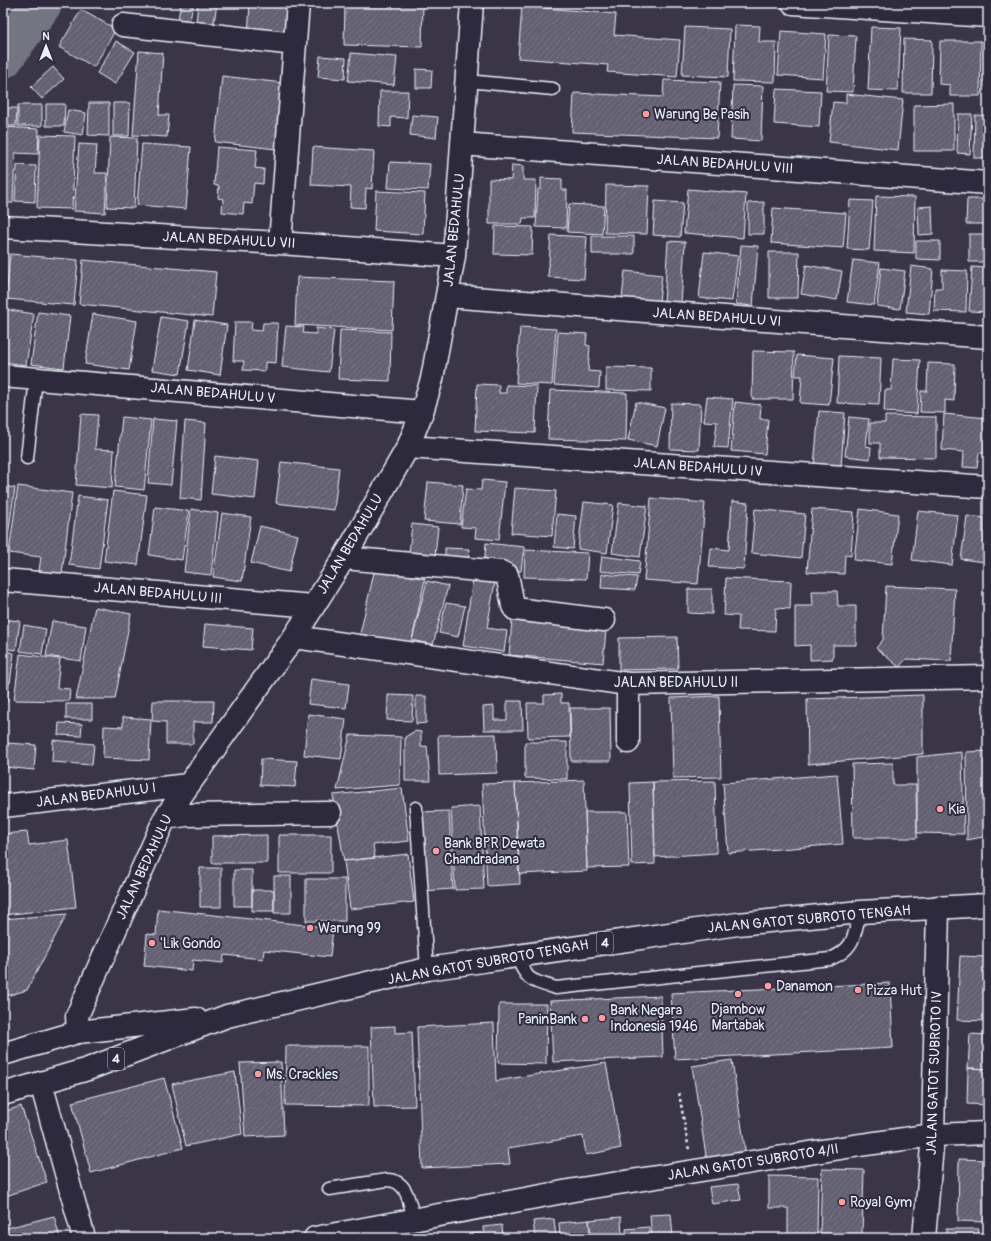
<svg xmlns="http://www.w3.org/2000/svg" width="991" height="1241" viewBox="0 0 991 1241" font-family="Pangolin,sans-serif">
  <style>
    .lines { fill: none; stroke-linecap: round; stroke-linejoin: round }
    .river { stroke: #737482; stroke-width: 41 }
    .building { fill: url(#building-hatch); stroke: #e8f1f8 }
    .lane-casing { stroke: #e8f1f8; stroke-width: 15 }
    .street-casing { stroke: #e8f1f8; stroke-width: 25 }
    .highway-casing { stroke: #e8f1f8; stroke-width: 25 }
    .path { stroke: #e8f1f8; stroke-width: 2.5; stroke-dasharray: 3 3; stroke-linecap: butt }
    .lane { stroke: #2f2a3d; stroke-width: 12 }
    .street { stroke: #2f2a3d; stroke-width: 22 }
    .highway { stroke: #2f2a3d; stroke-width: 22 }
    .poi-dot { fill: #ff9aa2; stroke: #2f2a3d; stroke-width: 1.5 }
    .labels { text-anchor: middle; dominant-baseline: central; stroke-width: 4; stroke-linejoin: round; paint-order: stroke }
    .shield { fill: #2f2a3d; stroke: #b0b5c0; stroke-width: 1 }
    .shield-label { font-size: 13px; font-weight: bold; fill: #e8f1f8 }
    .poi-label { font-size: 14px; fill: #e8f1f8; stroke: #2f2a3d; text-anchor: start }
    .street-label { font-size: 14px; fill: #e8f1f8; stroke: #2f2a3d }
  </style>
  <defs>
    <pattern id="building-hatch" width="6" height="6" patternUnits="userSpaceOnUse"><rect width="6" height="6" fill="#636171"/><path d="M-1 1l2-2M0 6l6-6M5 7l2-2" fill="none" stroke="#797886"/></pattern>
  </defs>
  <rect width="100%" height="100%" fill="#3a3648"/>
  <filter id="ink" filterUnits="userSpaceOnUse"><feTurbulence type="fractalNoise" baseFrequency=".025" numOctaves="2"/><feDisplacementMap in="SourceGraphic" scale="8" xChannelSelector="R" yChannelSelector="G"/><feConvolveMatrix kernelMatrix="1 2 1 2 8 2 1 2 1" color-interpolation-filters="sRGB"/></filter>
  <g filter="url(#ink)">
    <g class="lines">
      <!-- river -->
      <path class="river" d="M3 58 42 3"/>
    </g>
    <!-- building -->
    <path class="building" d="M88 3H104L102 8Z
      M181 3H193L190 21 178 19Z
      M198 3H217L214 23 196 22Z
      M250 3H292L289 40 248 37Z
      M345 3H423L422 47 344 45Z
      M522 6 616 14 614 35 680 40 677 77 607 72 608 65 518 58Z
      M81 10 116 29 94 67 59 47Z
      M735 25 760 26 759 42H776L775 82 733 81Z
      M685 27 730 29 728 77 682 75Z
      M871 27 901 28 898 91 868 90Z
      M781 31 826 34 823 78 778 75Z
      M829 35 856 36 853 92 826 91Z
      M904 39 932 40 931 93H903Z
      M116 41 135 52 115 84 97 73Z
      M940 41H981L980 96H950V85L939 84Z
      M139 51 163 53 159 115H169L167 137 133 135Z
      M351 53 397 57 394 85 348 81Z
      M985 53H988V87H985Z
      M320 56 346 58 345 79 318 77Z
      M53 67 64 79 42 99 31 87Z
      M416 69 432 70 431 88H416Z
      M222 76 283 83 276 149 215 142Z
      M664 80 720 82 717 138 572 132 574 93 663 97Z
      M733 85 763 86 761 141 731 139Z
      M776 89 821 91 819 127 774 124Z
      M380 91H408L407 118 391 117V127L379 126Z
      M846 94 903 100 898 150 829 142 833 102 846 103Z
      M89 103H109V136L88 135Z
      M113 103H130L129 136H113Z
      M46 104H65L64 126H46Z
      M954 104V151H914V105Z
      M18 105H42V126H18Z
      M3 108H17L16 126H3Z
      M68 110 86 113 83 135 64 132Z
      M958 114H972L970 154 957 153Z
      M412 115 438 117 436 138 410 135Z
      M975 115 988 116V158H974Z
      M3 127 39 129 38 154 15 153 13 203H3Z
      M40 135 75 136 72 209 37 208Z
      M110 137 137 138 134 208 107 207Z
      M79 144 97 145 95 173H107L105 213 74 211Z
      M142 144 191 147 186 209 137 205Z
      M217 147 257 150 255 168 264 169 263 184 254 183 252 204 244 203 243 214 222 212 223 199 218 198 219 186 214 185Z
      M313 147 374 151 372 189 366 188 365 208 350 207 351 187 311 185Z
      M390 162 430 164 428 190 388 188Z
      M17 165 36 166 35 202 15 201Z
      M512 165 523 166V180H536L535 218H523L522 224H489V179L511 180Z
      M541 178 562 179V190H567L566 228 536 227 538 189H541Z
      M606 185 649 186 647 234 605 233Z
      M688 189 746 194 743 238 684 233Z
      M376 191 425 193 423 234 374 231Z
      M876 196 915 197 914 253 874 251Z
      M967 199H988V224H966Z
      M850 200 873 201 869 250 847 249Z
      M655 201 683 203 680 237 653 235Z
      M764 202V234H748V203Z
      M569 204 604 206 602 234 567 232Z
      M932 206 933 234 919 235 918 207Z
      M773 208 846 213 843 248 771 243Z
      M495 226 533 227 532 255 494 254Z
      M969 234H988V262H969Z
      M551 235 587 237 584 279 548 277Z
      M592 236H634V254H592Z
      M668 241 685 242 681 304 664 303Z
      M916 241H940V260L916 259Z
      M741 245 758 246 753 306 736 304Z
      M704 252 738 256 732 301 699 298Z
      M769 252H799L798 298H769Z
      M10 254 78 260 74 305 6 299Z
      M83 260 216 272 212 317 79 304Z
      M853 260 880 263 874 305 847 302Z
      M806 265 842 271 837 300 801 294Z
      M911 266 933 269 929 314 906 312Z
      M972 267 988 268V312L969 311Z
      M881 268 905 271 900 309 877 306Z
      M942 270 967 271 966 312 934 311 935 288H942Z
      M625 271 662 275 659 302 622 298Z
      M297 277 394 281 392 330 295 325Z
      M3 309 34 314 26 365 3 362Z
      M38 312 70 316 64 368 31 364Z
      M93 314 137 321 129 370 85 364Z
      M161 317 189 321 180 374 152 370Z
      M195 320 227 325 220 375 188 370Z
      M235 322H252L251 330 262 331 263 323H278L276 363 265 362V371L243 370 244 361H233Z
      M286 326 304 327 303 333 316 334V328L334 330 329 372 282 367Z
      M520 327 556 329 552 385 516 383Z
      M340 330 391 332 390 381 338 379Z
      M558 332 587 334 586 345 590 346 588 371 600 372 599 388 554 385Z
      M753 351 794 352 793 399H752Z
      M797 355 834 358 829 405 800 403 802 376H795Z
      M839 356 881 358 879 405 837 403Z
      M893 359 920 360 917 414 884 412 885 390H891Z
      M928 363 955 364 954 401 945 400V413L920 412 921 391H927Z
      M606 367 651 368V391L606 390Z
      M477 384 499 385V393H506V385L537 386 535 433 475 431Z
      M550 390 627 393 626 441 548 439Z
      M707 397 733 399 728 448 714 447 717 422 704 421Z
      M636 402 665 408 657 446 628 440Z
      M735 402 761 405 760 419H768L765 454 731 451Z
      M671 403 701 404 699 450 670 449Z
      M819 411 845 413 841 467 814 465Z
      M81 414 98 415 95 449 114 450 112 488 76 485Z
      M944 414 988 418V453H979L977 468 963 467 964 452 942 450Z
      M885 416 936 417V458L880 457V443H870V423H885Z
      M122 417 151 420 144 490 115 487Z
      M849 417 869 419 866 446 871 447 870 459 845 456Z
      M153 419 177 421 171 485 148 483Z
      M185 421 206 423 201 500 180 498Z
      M215 456 259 461 255 499 211 494Z
      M281 462 339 468 334 510 276 503Z
      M482 480 505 482 499 540 475 538 476 528 461 527 466 489 481 490Z
      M428 482 463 485 460 524 424 521Z
      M3 486 15 488 4 563H3Z
      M18 486 72 493 62 574 39 571 41 557 9 553Z
      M515 488 556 491 552 536 511 533Z
      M113 491 147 495 138 565 104 561Z
      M78 496 108 500 99 569 69 565Z
      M651 498 705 503 698 584 644 580Z
      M732 501 748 503 744 569 709 567 711 548 729 550Z
      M584 502 613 505 607 553 578 549Z
      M619 503 647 506 640 557 612 553Z
      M155 507 189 511 182 560 149 555Z
      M191 509 218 513 211 575 184 572Z
      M755 509 805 514 801 558 751 553Z
      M812 509 854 512 851 556 845 555 844 574 807 572Z
      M860 509 898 514 892 564 854 560Z
      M918 511 958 515 952 565 912 560Z
      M222 513 251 517 242 581 213 577Z
      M557 514 576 516 573 549 554 547Z
      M967 516 985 518 984 532H988V538L985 562 961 559Z
      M412 524 438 527 435 556 409 553Z
      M260 526 298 535 289 572 251 563Z
      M486 543 524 547 521 571 484 568Z
      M445 548 469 549 468 561 445 560Z
      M525 550 588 553 586 579 524 577Z
      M602 556 640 561 638 575 600 571Z
      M375 568 425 579 411 645 360 634Z
      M602 574 637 577 635 590 601 588Z
      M473 578 495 582 487 628 507 631 504 652 463 646Z
      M726 578 791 581 790 609 776 608 775 631 738 630 739 616 724 615Z
      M427 581 448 586 433 645 412 640Z
      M886 586 955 589 951 661 906 659 899 667 876 648 883 640Z
      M688 589H712V614L688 613Z
      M812 591H837L838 606H856V645H833V659L810 660V645L795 646V606H813Z
      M446 603 465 606 458 637 439 633Z
      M95 607 131 614 115 699H76Z
      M3 619 20 621 16 650 3 648Z
      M52 621 86 626 81 661 46 656Z
      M512 621 606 630 603 663 509 655Z
      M205 624 253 628 251 650 203 646Z
      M24 625 46 629 42 654 20 651Z
      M677 637 678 669 619 670V638Z
      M3 651 14 653 10 683 3 682Z
      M20 654 60 659 57 688 70 689 69 701 14 700Z
      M311 679 349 684 346 708 308 704Z
      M3 683 9 684 7 702 3 701Z
      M561 694V703H569L570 737 528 738 527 703H544V695Z
      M388 695 413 696 412 721 387 720Z
      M923 695V754L808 764 807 699Z
      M416 696H426V723L416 724Z
      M719 696 721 777 673 778 671 698Z
      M153 701H214L213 722H193V744H166V722L152 721Z
      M507 701H522L523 730H484L483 707 494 706V720H507Z
      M66 704H92V719H66Z
      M570 708H610L611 761H571Z
      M308 714 346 719 341 759 304 755Z
      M123 717 151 719 149 760 103 758 104 726 123 727Z
      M59 723 82 724 81 736 58 735Z
      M415 731 421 732V747L427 746 430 781H405V737Z
      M496 734 497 773 439 775 438 735Z
      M350 735 401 737 400 785 337 790Z
      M53 740 94 744 92 765 52 762Z
      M525 742H567V779L525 778Z
      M7 743 36 745 34 770 5 767Z
      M988 751V836L967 840 966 752Z
      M962 752 964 834 917 833V757Z
      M261 759 297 761 295 787 260 785Z
      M893 763V785H916L917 838H853L852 764Z
      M837 774 843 844 728 853 723 783Z
      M584 780 587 871 519 874 515 783Z
      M715 781 717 853 655 857 653 782Z
      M653 782 655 864 632 865 630 783Z
      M515 783 520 884 487 886 482 784Z
      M402 788 409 841 373 845 375 858 344 861 333 795Z
      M480 806 484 889 455 890 451 808Z
      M449 811 453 889 422 891 418 812Z
      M585 812H627L629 867 587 868Z
      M27 832 29 845 68 840 76 907 3 915V834Z
      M267 835V863H212V836Z
      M279 835H331V873H279Z
      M408 854 414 902 350 909 344 861Z
      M200 868H221V907H200Z
      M234 870H252V906H234Z
      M274 876H291V913H274Z
      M306 879H345V921H306Z
      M252 890H274V911H252Z
      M158 909 333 928 330 957 264 950 263 959 224 955 223 963 193 960 192 971 144 966 147 934 156 935Z
      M67 914 27 990 3 997V919Z
      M960 956 988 957V1021L957 1020Z
      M890 983 893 1048 675 1059 671 993Z
      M661 996 663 1057 553 1062 550 1001Z
      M499 1004H547L546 1064 498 1063Z
      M494 1023 496 1081 606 1063 621 1148 586 1155 583 1136 508 1148 510 1164 422 1168 417 1027Z
      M395 1026V1033L412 1032 415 1106 374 1107 371 1027Z
      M970 1034 988 1035V1069L968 1068Z
      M286 1046H369V1106L285 1105Z
      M732 1060 746 1156 707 1162 692 1066Z
      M281 1062 284 1135 245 1137 240 1063Z
      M968 1068 988 1069V1105L967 1104Z
      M235 1072 242 1134 186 1146 172 1084Z
      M164 1078 183 1148 91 1173 72 1102Z
      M21 1106 47 1182 3 1197V1112Z
      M959 1159 988 1160V1222L958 1221Z
      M822 1169 864 1170 862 1234 820 1233Z
      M769 1176 818 1177 817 1238H788V1208H769Z
      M738 1184 741 1200 712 1204 709 1187Z
      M671 1214 673 1238H652L650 1215Z
      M54 1216 60 1238H3V1229Z
      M621 1217 622 1238H591L589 1220Z
      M554 1219 556 1238H535L533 1221Z
      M589 1220 591 1238H560L559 1223Z
      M502 1225 503 1238H484L483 1227Z
      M649 1227 650 1238H627L626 1229Z
      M946 1229H979L978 1238H946Z
      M481 1233V1238H452V1236Z"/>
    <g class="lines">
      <defs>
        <path id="lane" d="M467 81 553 89
          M27 458 36 379
          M416 808 427 969
          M516 955C528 981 528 980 556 988L830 959C855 949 854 935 860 912
          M329 1189 387 1180C408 1180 409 1203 414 1220"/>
        <path id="street" d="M793 3 988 16
          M123 25 295 44
          M462 144 988 183
          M3 227 280 243 454 256
          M280 243 298 3
          M447 296 988 337
          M3 376 422 412
          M408 447 988 487
          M344 558 501 572 507 575 508 579 513 606 515 609 604 620
          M3 580 313 606
          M294 637 628 684 988 677
          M628 742V684
          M3 806 188 785
          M165 818 186 815 330 813
          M78 1032 77 1016 165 818 294 637 344 558 408 447 422 412 432 379 454 256 472 3
          M41 1083 84 1238
          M315 1238 574 1190 860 1145 933 1135 988 1133
          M924 1238 933 1135 938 907"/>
        <path id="highway" d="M3 1054 78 1032 196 1019
          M3 1094 88 1069 227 1016 427 969 738 924 860 912 988 905"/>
      </defs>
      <!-- lane casing -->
      <use href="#lane" class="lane-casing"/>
      <!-- street casing -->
      <use href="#street" class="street-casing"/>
      <!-- highway casing -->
      <use href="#highway" class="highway-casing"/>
      <!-- path -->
      <path class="path" d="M679 1093 689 1150"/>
      <!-- lane -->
      <use href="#lane" class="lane"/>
      <!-- street -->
      <use href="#street" class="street"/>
      <!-- highway -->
      <use href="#highway" class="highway"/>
    </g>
  </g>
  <!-- markers -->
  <g class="poi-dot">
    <circle cx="646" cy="114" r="4"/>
    <circle cx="940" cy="809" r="4"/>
    <circle cx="436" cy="851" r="4"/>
    <circle cx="310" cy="928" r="4"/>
    <circle cx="152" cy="943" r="4"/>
    <circle cx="768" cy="986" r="4"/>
    <circle cx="858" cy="990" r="4"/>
    <circle cx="738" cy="994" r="4"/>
    <circle cx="602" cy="1018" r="4"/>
    <circle cx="585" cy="1019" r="4"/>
    <circle cx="258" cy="1074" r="4"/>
    <circle cx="842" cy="1202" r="4"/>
  </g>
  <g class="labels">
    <!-- shield labels -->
    <g class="shield">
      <rect x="597" y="932" width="16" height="22" rx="3"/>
      <rect x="108" y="1048" width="16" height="22" rx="3"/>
    </g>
    <g class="shield-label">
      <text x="605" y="943">4</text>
      <text x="116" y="1059">4</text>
    </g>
    <!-- poi labels -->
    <g class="poi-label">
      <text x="654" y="114">Warung Be Pasih</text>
      <text x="948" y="809">Kia</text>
      <text x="444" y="843">Bank BPR Dewata<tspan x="444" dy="16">Chandradana</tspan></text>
      <text x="318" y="928">Warung 99</text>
      <text x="160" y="943">'Lik Gondo</text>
      <text x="776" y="986">Danamon</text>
      <text x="866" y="990">Pizza Hut</text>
      <text x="738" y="1009" text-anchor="middle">Djambow<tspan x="738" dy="16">Martabak</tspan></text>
      <text x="610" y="1010">Bank Negara<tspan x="610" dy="16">Indonesia 1946</tspan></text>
      <text x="577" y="1019" text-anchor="end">PaninBank</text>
      <text x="266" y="1074">Ms. Crackles</text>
      <text x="850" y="1202">Royal Gym</text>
    </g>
    <!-- street labels -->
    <g class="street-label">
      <text transform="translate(725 164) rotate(4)">JALAN BEDAHULU VIII</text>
      <text transform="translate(454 230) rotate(-84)">JALAN BEDAHULU</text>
      <text transform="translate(229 240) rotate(3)">JALAN BEDAHULU VII</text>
      <text transform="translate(717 317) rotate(4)">JALAN BEDAHULU VI</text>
      <text transform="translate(213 393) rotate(5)">JALAN BEDAHULU V</text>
      <text transform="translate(698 467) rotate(4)">JALAN BEDAHULU IV</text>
      <text transform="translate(350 544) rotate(-59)">JALAN BEDAHULU</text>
      <text transform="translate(158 593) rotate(5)">JALAN BEDAHULU III</text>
      <text x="676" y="682">JALAN BEDAHULU II</text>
      <text transform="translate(96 795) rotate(-7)">JALAN BEDAHULU I</text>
      <text transform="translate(144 867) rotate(-65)">JALAN BEDAHULU</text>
      <text transform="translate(809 919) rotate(-5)">JALAN GATOT SUBROTO TENGAH</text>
      <text transform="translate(488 962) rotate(-10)">JALAN GATOT SUBROTO TENGAH</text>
      <text transform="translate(934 1073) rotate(-88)">JALAN GATOT SUBROTO IV</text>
      <text transform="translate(753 1162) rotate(-9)">JALAN GATOT SUBROTO 4/II</text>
    </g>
  </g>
  <!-- margin -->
  <rect width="991" height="1241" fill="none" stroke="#2f2a3d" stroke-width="16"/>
  <rect x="8" y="8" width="975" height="1225" fill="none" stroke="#e8f1f8" stroke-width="1.5" filter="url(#ink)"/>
  <!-- north arrow -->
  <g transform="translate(46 46)" stroke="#2f2a3d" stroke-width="3" paint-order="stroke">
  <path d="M0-3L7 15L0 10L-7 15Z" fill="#e8f1f8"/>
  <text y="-6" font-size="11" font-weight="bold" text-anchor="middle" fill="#e8f1f8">N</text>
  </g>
</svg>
